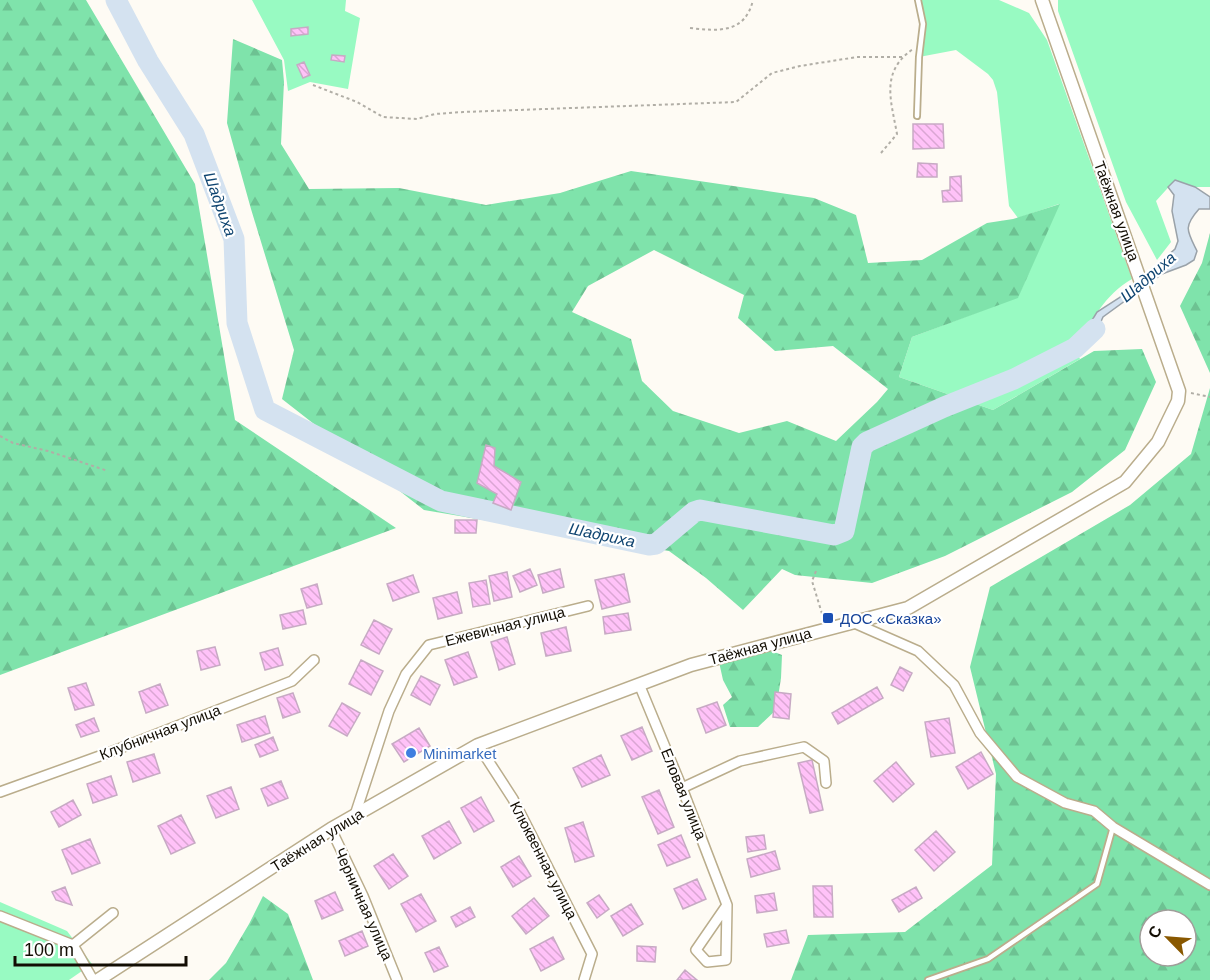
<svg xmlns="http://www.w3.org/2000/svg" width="1210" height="980" viewBox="0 0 1210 980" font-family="Helvetica,sans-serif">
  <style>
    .green { fill: #98fac2 }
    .forest { fill: url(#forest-firs); fill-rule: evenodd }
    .water { fill: #d4e2f0; stroke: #9aa2a9; stroke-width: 1.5 }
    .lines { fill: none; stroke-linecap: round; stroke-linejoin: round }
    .river { stroke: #d4e2f0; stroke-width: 21 }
    .building { fill: url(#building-back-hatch); stroke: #c7aac4; stroke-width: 1.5 }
    .lane-casing { stroke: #baad8c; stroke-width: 8 }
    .street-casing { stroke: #baad8c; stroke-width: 12 }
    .secondary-casing { stroke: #baad8c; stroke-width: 15 }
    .path { stroke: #b1aea6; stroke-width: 2; stroke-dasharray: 3 3; stroke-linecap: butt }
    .lane { stroke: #fff; stroke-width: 4.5 }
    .street { stroke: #fff; stroke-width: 9 }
    .secondary { stroke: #fff; stroke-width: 12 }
    .transit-dot { fill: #1a4fb4; stroke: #fff; stroke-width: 2 }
    .shop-dot { fill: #3f7fe0; stroke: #fff; stroke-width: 2 }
    .labels { text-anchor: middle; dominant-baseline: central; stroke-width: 4.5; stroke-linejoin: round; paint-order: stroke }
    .street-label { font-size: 15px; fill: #120d03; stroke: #fff }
    .transit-label { font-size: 15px; fill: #164399; stroke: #fff; text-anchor: start }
    .shop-label { font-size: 15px; fill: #366cbe; stroke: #fff; text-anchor: start }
    .water-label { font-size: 16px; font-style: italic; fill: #104571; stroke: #fff }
  </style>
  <defs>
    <pattern id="forest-firs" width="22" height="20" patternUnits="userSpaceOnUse" patternTransform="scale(1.5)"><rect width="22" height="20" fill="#7fe3ab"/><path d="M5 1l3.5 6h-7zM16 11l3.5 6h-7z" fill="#6dc292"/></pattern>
    <pattern id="building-back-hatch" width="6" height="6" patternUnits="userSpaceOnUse" patternTransform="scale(1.5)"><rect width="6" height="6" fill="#ffc2f8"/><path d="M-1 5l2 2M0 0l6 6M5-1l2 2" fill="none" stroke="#daa6d3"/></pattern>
  </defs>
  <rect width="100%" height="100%" fill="#fefbf4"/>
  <!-- green -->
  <path class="green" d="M252 0H346L345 11 360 18 348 89 310 82 288 91 284 60Z
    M918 0H999L1029 13 1047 40 1132 279C1105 294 1091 322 1075 348L1080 359 993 410 899 377 912 337 1018 297 1059 204 1018 218 1009 206 997 92 993 80 988 74 956 50 919 57 923 24Z
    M1058 0H1210V187H1195L1175 180 1156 201 1171 242 1157 260 1126 202 1058 11Z
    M0 902 67 931 92 964 69 980H0Z"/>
  <!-- forest -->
  <path class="forest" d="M0 0H86L195 184 235 420 396 528 0 675Z
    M233 39 282 60 284 82 281 144 309 189 399 188 486 205 560 193 631 171 814 198 856 215 868 263 922 260 987 223 1013 219 1060 204 1018 298 912 337 899 377 993 410 1094 351 1142 349 1156 382 1125 450 1072 492 945 556 872 583 795 575 782 569 743 610 706 578 669 551 424 510 282 399 294 350 251 209 227 123ZM654 250 744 295 738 318 775 351 833 346 888 389 877 402 836 441 787 421 739 433 673 411 642 381 631 339 572 312 588 286Z
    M1210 233V373L1180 306 1202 263Z
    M1210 388V980H791L808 935 905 932 992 865 996 774 970 667 990 587 1130 505 1191 454ZM1150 920H1186V956H1150Z
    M767 649 782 655 781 678 776 710 758 727H730L723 705 732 697 723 680 719 662Z
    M263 896 288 914 313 980H209L226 963 249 924Z"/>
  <!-- water -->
  <path class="water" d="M1175 180 1195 187 1210 197V209H1199C1183 227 1187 231 1197 251L1194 260 1186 265 1162 274 1103 317 1095 335 1075 348 1097 312 1119 298 1175 249 1178 241 1172 211 1174 195 1168 187Z"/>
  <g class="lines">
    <!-- river -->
    <path class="river" d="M116 0 148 61 194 134 234 239 237 323 265 410 441 501 649 545 656 544 694 512 700 510 834 535 844 531 862 447 867 442 944 407 1014 379 1075 348 1095 329"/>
  </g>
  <!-- building -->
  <path class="building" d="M308 27V34L291 36V29Z
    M332 55 345 56 344 62 331 60Z
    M304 62 310 75 303 78 297 65Z
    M913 124H943L944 148 913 149Z
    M918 163 937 164V177H917Z
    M961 176 962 201 943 202 942 191 950 190V177Z
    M486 445 495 448 494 466 521 482 511 510 493 503 497 494 477 483Z
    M455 520H477L476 533H455Z
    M530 569 537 585 520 592 513 576Z
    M560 569 564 587 543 593 538 575Z
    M507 572 512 597 494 601 489 576Z
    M624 574 630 602 602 609 595 580Z
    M413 575 419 592 393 601 387 584Z
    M486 580 490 604 473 607 469 583Z
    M317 584 322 604 307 608 301 589Z
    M457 592 462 613 438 619 433 598Z
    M303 610 306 624 283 629 280 615Z
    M628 613 631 630 605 634 603 617Z
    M374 620 392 629 379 654 361 645Z
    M566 627 571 651 546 656 541 633Z
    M507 637 515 664 499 670 491 642Z
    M215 647 220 665 201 670 197 651Z
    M278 648 283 665 265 670 260 653Z
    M468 652 477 677 454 685 445 660Z
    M361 660 383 671 371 695 349 684Z
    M900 667 912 673 903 691 891 685Z
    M421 676 440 685 430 705 411 695Z
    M86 683 94 705 75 710 68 688Z
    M160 684 168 705 146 713 139 692Z
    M877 687 883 698 838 724 832 713Z
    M775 692 791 694 789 719 773 717Z
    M293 693 300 712 283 718 277 698Z
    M717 702 726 725 706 733 697 709Z
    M342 703 360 713 347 736 329 726Z
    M265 716 270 733 242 742 237 725Z
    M94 718 99 731 81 737 76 725Z
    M949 718 955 753 931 757 925 722Z
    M642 727 652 751 632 760 621 736Z
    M419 728 430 746 404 762 392 744Z
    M273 737 278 750 260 757 255 745Z
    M981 752 993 774 968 789 956 767Z
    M154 754 160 773 133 782 127 762Z
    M601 755 610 775 582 787 573 768Z
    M812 760 823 810 810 813 798 763Z
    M896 762 914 784 893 802 874 781Z
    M111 776 117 795 93 803 87 784Z
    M281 781 288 798 268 806 261 789Z
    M231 787 239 809 216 818 207 796Z
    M659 790 674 827 658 834 642 797Z
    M481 797 494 821 474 832 461 808Z
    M73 800 81 815 59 827 51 812Z
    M181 815 195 843 171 854 158 826Z
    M449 821 461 843 434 859 422 836Z
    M583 822 594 856 575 862 565 828Z
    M936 831 955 852 934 871 915 850Z
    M681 835 690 857 667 866 658 845Z
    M764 835 766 849 748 852 746 837Z
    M90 839 100 863 72 874 62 850Z
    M775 851 780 869 751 877 747 859Z
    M393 854 408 876 389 889 374 866Z
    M519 856 531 876 513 887 501 867Z
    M697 879 706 899 683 909 674 889Z
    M813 886H832L833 917H814Z
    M65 887 72 905 56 900 52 892Z
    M916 887 922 898 899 912 892 900Z
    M335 892 343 910 322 919 315 901Z
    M774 893 777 910 757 913 755 896Z
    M421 894 436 921 416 932 401 904Z
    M599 895 609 909 597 918 587 903Z
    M534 898 549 916 526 934 512 916Z
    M631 904 643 924 623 936 611 916Z
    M470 907 475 917 456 927 451 917Z
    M786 930 789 943 767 947 764 934Z
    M362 931 368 946 345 956 339 941Z
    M553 937 564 959 541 971 530 949Z
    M637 946 656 947 655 962 637 961Z
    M439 947 448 966 434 972 425 953Z
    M685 970 697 980H677Z"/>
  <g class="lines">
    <defs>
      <path id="lane" d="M917 116 919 57 923 24 918 0
        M928 980 988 959 1097 884 1113 827"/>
      <path id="street" d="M852 622 918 651 954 685 980 733 1017 777 1065 803 1094 811 1113 827 1210 885
        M639 684 682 788 727 905 696 950 707 962 726 960 727 905
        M478 745 513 799 592 954 584 980
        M682 788 740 761 804 747 824 761 826 783
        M0 792 108 753 292 681 314 660
        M355 815 389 711 406 674 429 645 588 606
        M331 829 363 896 397 980
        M0 916 73 945 93 980
        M73 945 113 913"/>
      <path id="secondary" d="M98 980 331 829 478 745 691 665 908 608 1125 482 1158 442 1178 401 1179 391 1042 0"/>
    </defs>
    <!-- lane casing -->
    <use href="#lane" class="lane-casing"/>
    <!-- street casing -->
    <use href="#street" class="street-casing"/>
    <!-- secondary casing -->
    <use href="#secondary" class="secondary-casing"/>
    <!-- path -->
    <path class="path" d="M690 28C718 31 745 34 753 0
      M313 85 357 102 383 117 417 119 435 114 463 112 736 102 772 73 800 66 857 57H902
      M881 153 897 134C891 100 880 72 913 49
      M1191 393 1210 397
      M0 436 13 443 48 451 108 471
      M816 571 812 581 823 617"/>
    <!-- lane -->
    <use href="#lane" class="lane"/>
    <!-- street -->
    <use href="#street" class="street"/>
    <!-- secondary -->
    <use href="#secondary" class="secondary"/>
  </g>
  <!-- markers -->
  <rect class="transit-dot" x="822" y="612" width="12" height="12" rx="3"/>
  <circle class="shop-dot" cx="411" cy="753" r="6"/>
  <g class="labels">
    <!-- street labels -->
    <g class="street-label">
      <text transform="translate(1117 211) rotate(70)">Таёжная улица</text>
      <text transform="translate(505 626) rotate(-14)">Ежевичная улица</text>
      <text transform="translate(760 646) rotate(-15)">Таёжная улица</text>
      <text transform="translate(160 732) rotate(-21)">Клубничная улица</text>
      <text transform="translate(684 794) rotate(68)">Еловая улица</text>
      <text transform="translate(317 840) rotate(-32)">Таёжная улица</text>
      <text transform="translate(544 860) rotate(63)">Клюквенная улица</text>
      <text transform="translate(364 904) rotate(66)">Черничная улица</text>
    </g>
    <!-- transit labels -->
    <g class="transit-label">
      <text x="840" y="618">ДОС «Сказка»</text>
    </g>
    <!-- shop labels -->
    <g class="shop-label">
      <text x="423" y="753">Minimarket</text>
    </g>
    <!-- water labels -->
    <g class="water-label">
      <text transform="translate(220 204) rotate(70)">Шадриха</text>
      <text transform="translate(1148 277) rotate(-41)">Шадриха</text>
      <text transform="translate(602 535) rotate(12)">Шадриха</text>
    </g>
  </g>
  <!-- north arrow -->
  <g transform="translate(1168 938) rotate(295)"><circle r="28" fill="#ffffff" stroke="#a09e9a" stroke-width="1.5"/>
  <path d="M0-4.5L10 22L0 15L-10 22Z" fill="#895800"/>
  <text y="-9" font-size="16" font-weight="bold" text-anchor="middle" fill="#120d03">С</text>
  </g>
  <!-- scale -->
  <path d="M15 956v9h171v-9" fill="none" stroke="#120d03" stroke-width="3"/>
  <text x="24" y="956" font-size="18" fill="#120d03" stroke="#ffffff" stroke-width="4.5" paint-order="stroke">100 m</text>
</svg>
